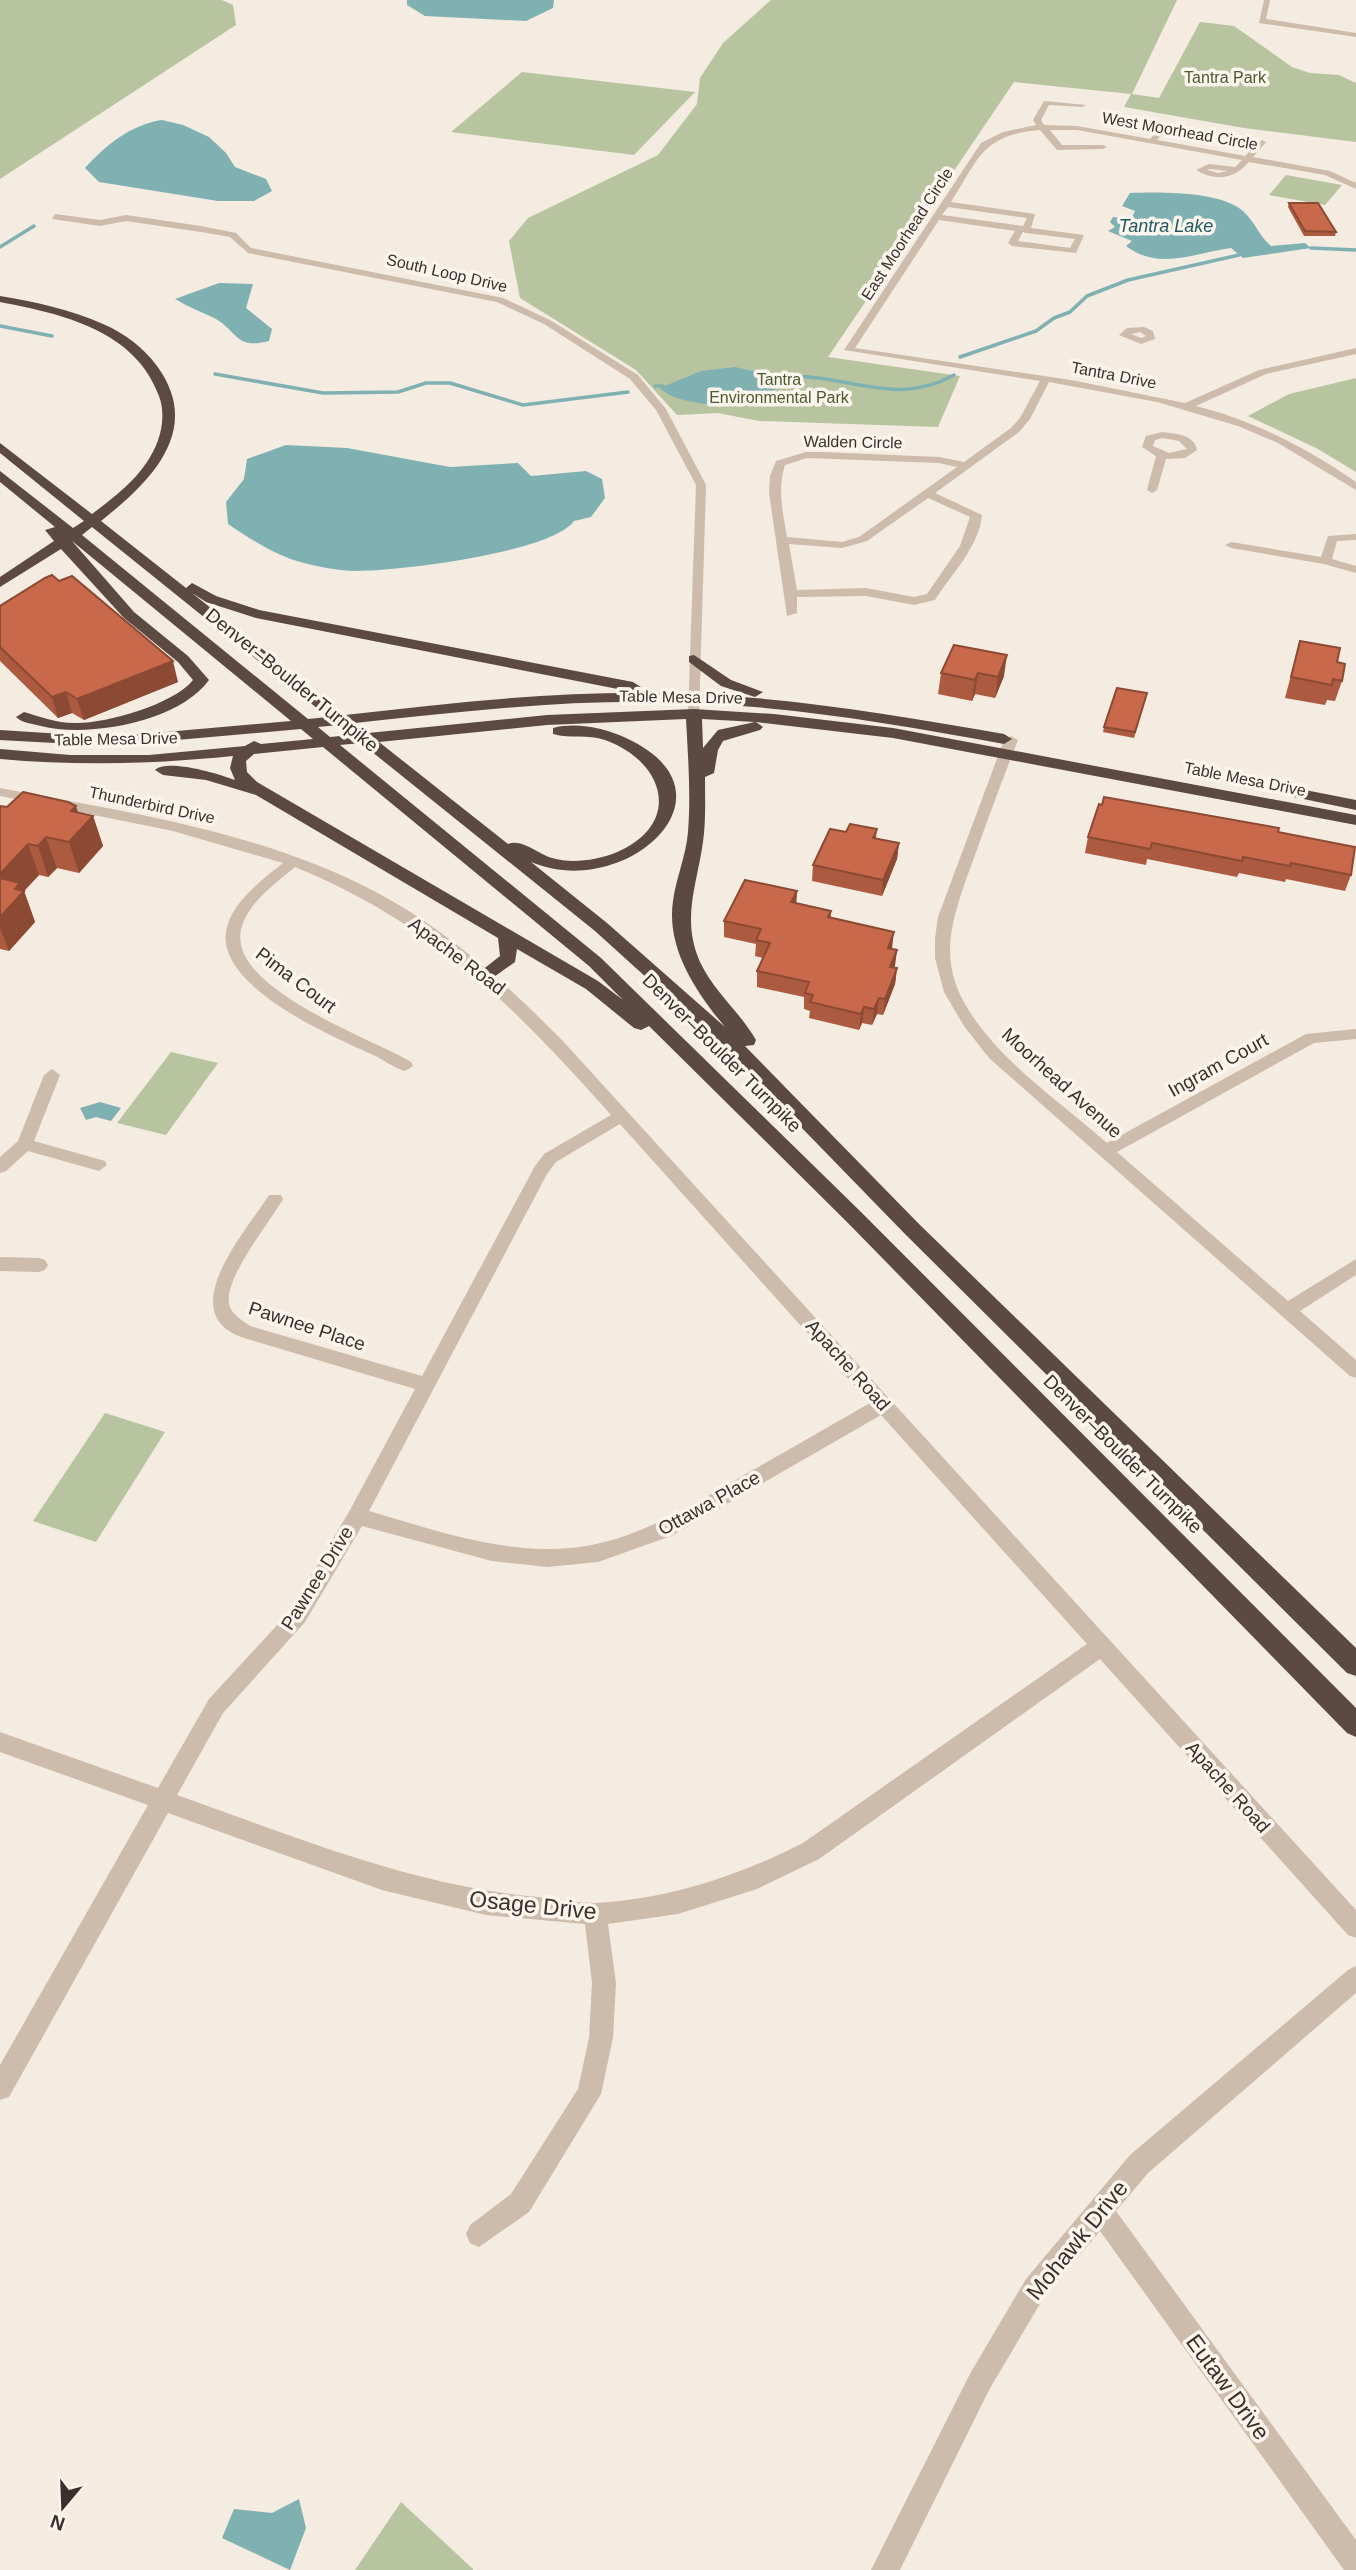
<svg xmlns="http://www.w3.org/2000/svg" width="1356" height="2570" viewBox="0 0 1356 2570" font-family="Arial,sans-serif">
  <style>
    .green { fill: #b8c4a0 }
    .water { fill: #7fb0b2 }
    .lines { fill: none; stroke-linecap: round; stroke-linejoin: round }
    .stream { stroke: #7fb0b2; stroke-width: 3.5 }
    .minor { fill: #cdbbac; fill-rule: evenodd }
    .highway { fill: #5c4a42; fill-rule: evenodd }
    .wall { fill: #ac5a40 }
    .shaded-wall { fill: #8c4a34 }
    .building { fill: #c8694b; stroke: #8c4a34; stroke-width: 2 }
    .labels { text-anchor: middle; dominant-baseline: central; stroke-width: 7; stroke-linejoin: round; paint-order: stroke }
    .far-park-label { font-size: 16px; fill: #4a5a2e; stroke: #fbf5ee }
    .far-street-label { font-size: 16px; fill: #3b302b; stroke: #fbf5ee }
    .far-water-label { font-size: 18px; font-style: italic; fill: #1f5a5e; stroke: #fbf5ee }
    .street-label { font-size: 19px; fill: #3b302b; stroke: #fbf5ee }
    .near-street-label { font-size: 23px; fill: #3b302b; stroke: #fbf5ee }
  </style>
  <rect width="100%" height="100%" fill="#f4ebe1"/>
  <!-- green -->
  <path class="green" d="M0 0H222L233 5 236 25 0 179Z
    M771 0H1177L1132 94 1159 98 1200 22 1234 26 1292 67 1310 73 1339 75 1356 83V142L1244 128 1124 107 1131 94 1014 82 828 357 960 376 938 427 759 421 718 413 677 415 636 370 520 298 509 241 528 218 658 155 697 104 700 78 723 43Z
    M522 72 695 92 634 155 451 132Z
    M1286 175 1342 185 1325 205 1269 195Z
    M1356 378V472L1318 449 1248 416 1289 394Z
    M171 1052 218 1063 166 1135 117 1123Z
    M105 1413 165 1432 96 1542 33 1521Z
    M401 2502 473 2569V2570H355Z"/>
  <!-- water -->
  <path class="water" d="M407 0H554L553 8 526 21 425 16 407 5Z
    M162 120 183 125 209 137 226 153 235 167 266 179 272 191 254 201H218L99 182 85 168C106 145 130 125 162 120Z
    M1130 193C1160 192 1222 191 1244 212 1255 222 1259 236 1271 246L1305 243 1311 248 1243 258 1231 248C1193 253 1159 271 1126 246L1132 241 1108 231 1115 227 1110 222 1113 217 1131 219 1135 211 1122 206Z
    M219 283 253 284 246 308 272 329 269 341C236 350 237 331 216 319 202 312 188 307 175 299Z
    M735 367 784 378 764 403C739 407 677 407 660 388L701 371Z
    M286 445 347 448 450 467 518 463 531 476 586 471 602 479 605 498 591 517 574 521C551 553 394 572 352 571 337 570 319 567 304 563 278 557 250 539 228 524L226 502 244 479 247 459Z
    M100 1102 121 1108 111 1121 96 1117 86 1120 80 1108Z
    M299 2499 306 2528 290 2570 222 2538 234 2509 272 2513Z"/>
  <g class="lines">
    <!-- stream -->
    <path class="stream" d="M0 247 34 226
      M1311 248 1356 250
      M0 326 52 336
      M960 357 1036 331 1054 318 1070 312 1087 296 1128 280 1239 255
      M215 374 323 393 398 392 426 383H450L523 405 628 392
      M783 377C847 372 893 409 954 375
      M655 386H663"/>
    <!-- minor -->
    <path class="minor" d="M1264 0H1270L1266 19 1356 33V37L1259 23Z
      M1044 101 1086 105 1082 107 1049 105 1041 120 1044 125 1077 126 1150 139 1167 123 1171 125 1157 140 1245 156 1262 140 1266 142 1253 157 1330 171 1356 183V189L1325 175 1249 162C1234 179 1216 182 1196 170L1209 164 1235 167 1242 160 1077 130H1050L1062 145H1103L1107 147 1103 149 1057 150 1040 130C982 135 979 158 951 202L1035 214 1031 228 1084 235 1076 253 1012 246 1008 243 1015 231 939 220 855 348 1071 380 1185 403 1259 370 1356 348V354L1266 374 1196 406C1255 421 1307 448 1356 482V490L1278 443 1238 426 1157 402 1049 382 1030 419 1019 432 935 493 982 515C979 547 952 573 935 600L914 605 866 596 797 597V613L787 616 769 493 770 476 776 461 806 452H822L939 457 964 462 1011 428 1020 418 1040 381 844 350 981 143 1003 132 1036 125 1033 120ZM1210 169 1228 171 1218 173 1207 170ZM948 207 1027 218 1023 226 942 215ZM1023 232 1026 233 1075 239 1070 248 1018 241ZM807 458 939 463 957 467 859 537 842 542 787 537C783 513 777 489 785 465ZM928 498 970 517 960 546 927 594 914 597 866 588 797 590 789 544 842 548 867 541Z
      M55 214 100 220 126 215 201 226 236 233 251 248 503 298 550 320 638 375 666 409 706 485 699 717 688 714 696 485 656 410 630 379 544 324 497 302 248 253 230 237 201 232 126 221 100 226 52 219Z
      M1144 327 1153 331 1155 339 1141 344 1119 335 1127 328ZM1140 332 1146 336 1141 338 1131 334Z
      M1162 432C1176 434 1194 434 1197 450L1185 458 1166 459 1157 490 1152 493 1147 490 1156 456 1142 447 1146 436ZM1162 438 1179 441 1187 449 1169 453 1153 446 1155 440Z
      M1356 534V540L1337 541 1332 559 1356 566V573L1324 564 1231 548 1225 545 1231 542 1321 557 1328 536Z
      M1011 736 1018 740C1003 778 989 816 975 855 944 939 932 976 999 1049 1031 1083 1072 1112 1107 1143L1306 1034 1356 1029V1039L1314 1043 1117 1152 1288 1301 1356 1259V1275L1300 1311 1356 1360V1378L1350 1376 989 1058 964 1026 944 992 935 958V938L938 917 1004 740Z
      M0 788C126 812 259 831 374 891 445 928 505 983 561 1039L1356 1910V1938L1348 1935 1100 1659 819 1859 757 1889 678 1914 608 1924 616 1983 613 2038 601 2094 529 2212 479 2247 470 2243 466 2234 470 2225 511 2194 578 2089 589 2038 592 1983 585 1924 486 1915 382 1890 168 1813 9 2097 0 2100V2065L148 1805 0 1752V1732L158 1788 209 1699 291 1610 350 1510 415 1389 244 1338C171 1314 247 1230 269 1195H281L283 1199C271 1221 220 1282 230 1307 233 1315 243 1321 250 1326L422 1376 535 1166 544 1154 611 1115C515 1007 432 923 295 867 276 883 250 901 242 926 222 987 372 1038 411 1062L413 1066 405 1071C393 1068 383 1059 371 1054 331 1036 218 987 226 932 230 903 262 880 283 863L173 831 0 796ZM620 1124 870 1403C827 1428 784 1452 741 1477 679 1512 620 1551 545 1549 485 1548 427 1528 369 1511L547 1174 556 1162ZM881 1415 1087 1644 803 1843C738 1876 669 1899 596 1903 577 1903 557 1899 538 1897 412 1886 296 1837 177 1795L223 1713 305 1622 362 1526 492 1561 547 1567 598 1562 671 1536Z
      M52 1069 60 1075 34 1141 105 1161 107 1165 99 1171 28 1151 6 1171 0 1173V1157L18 1141 44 1075Z
      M0 1257 39 1258 45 1260 48 1265 45 1270 39 1272 0 1271Z
      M1356 1966V1993L1148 2173 1116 2211 1356 2540V2570H1344L1100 2231 1044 2297 989 2390 900 2570H871L971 2372 1026 2279 1130 2155 1348 1970Z"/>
    <!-- highway -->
    <path class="highway" d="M0 296C35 302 70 309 103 324 124 333 143 347 157 366 204 430 150 482 101 521L186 588 192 583 216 596 259 610 633 682 641 687 633 692 256 618 206 602 192 593 345 715C450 703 556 691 662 693 777 695 891 714 1004 734L1012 739 1004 744C891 723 777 704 662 702 560 700 457 712 355 723L368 733 547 715 694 709 774 714 893 728 1356 815V825L893 738 756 722 763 727 760 730 723 741 718 750 714 773 705 777C705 799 706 821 703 842 697 885 681 919 700 962 714 992 740 1012 756 1040L754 1045 745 1046 919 1224 1356 1648V1676L1347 1673 905 1234 722 1046 595 931 361 743 340 745 601 958 861 1212 1356 1708V1737L1347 1733 847 1222 649 1026 641 1030 634 1028 586 989 517 949 515 962 491 979H479L476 975 500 956 498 938 256 795 206 780 163 775 155 770C167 758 220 774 235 780L230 768 233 756C154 764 79 766 0 759V749L70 755H149L245 746 254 741 261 744 313 739 301 729 109 746 0 740V730L109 737 291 721 72 541 134 612 188 656 209 680C179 722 88 738 41 726 33 724 22 723 16 717L24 712C41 717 59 724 77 723 108 723 174 704 193 680L178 662 124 618 61 549 0 587V577L54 541 45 530 55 527 0 482V471L73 528 84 521 0 453V443L92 514C112 499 133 483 147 462 160 443 167 418 159 396 135 330 62 314 0 302ZM92 527 328 717 308 719 82 535ZM686 719C688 757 691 795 688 832 686 856 676 878 673 901 666 948 696 992 725 1027L607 923 531 862C625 902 746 793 626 738 604 728 577 722 553 728V734C570 739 588 734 605 740 666 762 683 825 615 853 596 860 572 864 552 858 538 854 522 838 508 844L379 742 547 725ZM702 719 755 722 718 730 703 748ZM338 725 351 735 330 737 318 727ZM323 747 589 966 623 1000 598 981 257 782 247 772 246 761 254 754Z
      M694 655 731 680 763 692 755 697 721 686 689 662V656Z
      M1300 789 1356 800V810L1294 797V791Z"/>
  </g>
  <!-- wall -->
  <path class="wall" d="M1289 203 1336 232 1335 236H1304L1288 207Z
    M0 606 178 682 84 720 72 713 58 718 0 661Z
    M1300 641 1342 681 1335 701 1327 700 1325 705 1285 698Z
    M954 645 1004 676 995 698 975 694 972 701 938 694 941 673Z
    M1147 693 1134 738 1103 732 1104 727Z
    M0 806 7 807 78 812 93 816 103 846 79 873 57 868 48 877 39 875 24 891 35 922 9 951 0 949Z
    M877 829 876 839 899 843 897 859 882 896 812 881 813 865 846 832Z
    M1278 832 1351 875 1345 891 1286 879 1285 882 1239 873 1237 877 1147 859 1146 865 1085 853 1088 837Z
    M797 891 796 903 831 911V918L892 949 897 950 894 968H897L895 984 883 1015 877 1014 872 1025 862 1023 859 1030 809 1018 810 1011 804 1009V997L757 987V971L763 958 755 956 756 944 724 937V921Z"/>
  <!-- shaded-wall -->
  <path class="shaded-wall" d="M1007 655 1004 676 995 698 998 677Z
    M173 661 178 682 84 720 77 699Z
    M978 673 975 694 972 701 975 680Z
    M66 692 72 713 58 718 52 697Z
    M76 806 83 827 93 816 103 846 79 873 69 842 71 811Z
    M46 837 57 868 48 877 38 846Z
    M899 843 897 859 882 896 883 880Z
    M28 844 39 875 24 891 35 922 9 951 0 928V874Z
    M797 891 796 907 791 902Z
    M894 932 892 948 886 964 888 948Z
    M897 950 895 966 888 983 890 967Z
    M897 968 895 984 883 1015 885 999Z
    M879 998 877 1014 872 1025 874 1009Z
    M864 1007 862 1023 859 1030 861 1014Z"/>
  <!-- building -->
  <path class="building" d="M1289 203H1318L1336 232 1305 231Z
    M52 575 59 581 72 576 173 661 77 699 66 692 52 697 0 647V606L45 578Z
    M1300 641 1340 648 1337 662 1345 664 1342 681 1333 679 1332 685 1291 677Z
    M954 645 1007 655 998 677 978 673 975 680 941 673Z
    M1117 688 1147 693 1135 732 1104 727Z
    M23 792 68 802 76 806 71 811 93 816 69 842 46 837 38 846 28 844 0 874V806L7 807Z
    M1104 797 1279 828 1278 832 1355 847 1351 875 1291 863 1290 866 1243 857 1242 861 1152 843 1150 849 1088 837 1099 804 1102 805Z
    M850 824 877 829 873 838 899 843 883 880 813 865 830 829 846 832Z
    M0 878 20 883 15 889 24 891 0 917Z
    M745 880 797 891 791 902 831 911 828 917 894 932 888 948 897 950 890 967 897 968 885 999 879 998 874 1009 864 1007 861 1014 810 1002 813 995 805 993 809 982 757 971 770 943 756 940 761 929 724 921Z"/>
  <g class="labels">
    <!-- far-park labels -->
    <g class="far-park-label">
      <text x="1225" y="77">Tantra Park</text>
      <text x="779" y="379">Tantra<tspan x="779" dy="18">Environmental Park</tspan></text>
    </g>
    <!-- far-street labels -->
    <g class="far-street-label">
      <text transform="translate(1180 131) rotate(10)">West Moorhead Circle</text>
      <text transform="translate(907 234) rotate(-57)">East Moorhead Circle</text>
      <text transform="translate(447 273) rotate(13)">South Loop Drive</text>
      <text transform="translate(1114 375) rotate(11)">Tantra Drive</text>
      <text transform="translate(853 442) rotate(1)">Walden Circle</text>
      <text transform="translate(681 697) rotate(1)">Table Mesa Drive</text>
      <text transform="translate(116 739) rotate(-1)">Table Mesa Drive</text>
      <text transform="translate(1245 779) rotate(11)">Table Mesa Drive</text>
      <text transform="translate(152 805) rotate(12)">Thunderbird Drive</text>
    </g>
    <!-- far-water labels -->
    <g class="far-water-label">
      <text x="1166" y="226">Tantra Lake</text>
    </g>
    <!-- street labels -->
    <g class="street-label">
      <text transform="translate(292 680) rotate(39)">Denver–Boulder Turnpike</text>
      <text transform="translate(457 956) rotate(37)">Apache Road</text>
      <text transform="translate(296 980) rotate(37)">Pima Court</text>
      <text transform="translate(722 1053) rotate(45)">Denver–Boulder Turnpike</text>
      <text transform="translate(1218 1065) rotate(-29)">Ingram Court</text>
      <text transform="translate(1062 1083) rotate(42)">Moorhead Avenue</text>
      <text transform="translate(307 1326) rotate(18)">Pawnee Place</text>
      <text transform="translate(848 1365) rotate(48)">Apache Road</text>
      <text transform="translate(1123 1454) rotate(45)">Denver–Boulder Turnpike</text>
      <text transform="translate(709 1503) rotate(-29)">Ottawa Place</text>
      <text transform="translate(317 1578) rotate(-58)">Pawnee Drive</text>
      <text transform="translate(1228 1787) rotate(48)">Apache Road</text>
    </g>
    <!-- near-street labels -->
    <g class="near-street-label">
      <text transform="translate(533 1905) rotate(6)">Osage Drive</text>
      <text transform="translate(1077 2240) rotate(-51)">Mohawk Drive</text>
      <text transform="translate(1228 2387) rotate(54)">Eutaw Drive</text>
    </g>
  </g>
  <!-- north arrow -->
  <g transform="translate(63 2507) rotate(199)" stroke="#fbf5ee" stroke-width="5" paint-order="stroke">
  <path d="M0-5L12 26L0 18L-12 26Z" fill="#3b302b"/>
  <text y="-10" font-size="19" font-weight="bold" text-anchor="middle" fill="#3b302b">N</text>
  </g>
</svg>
